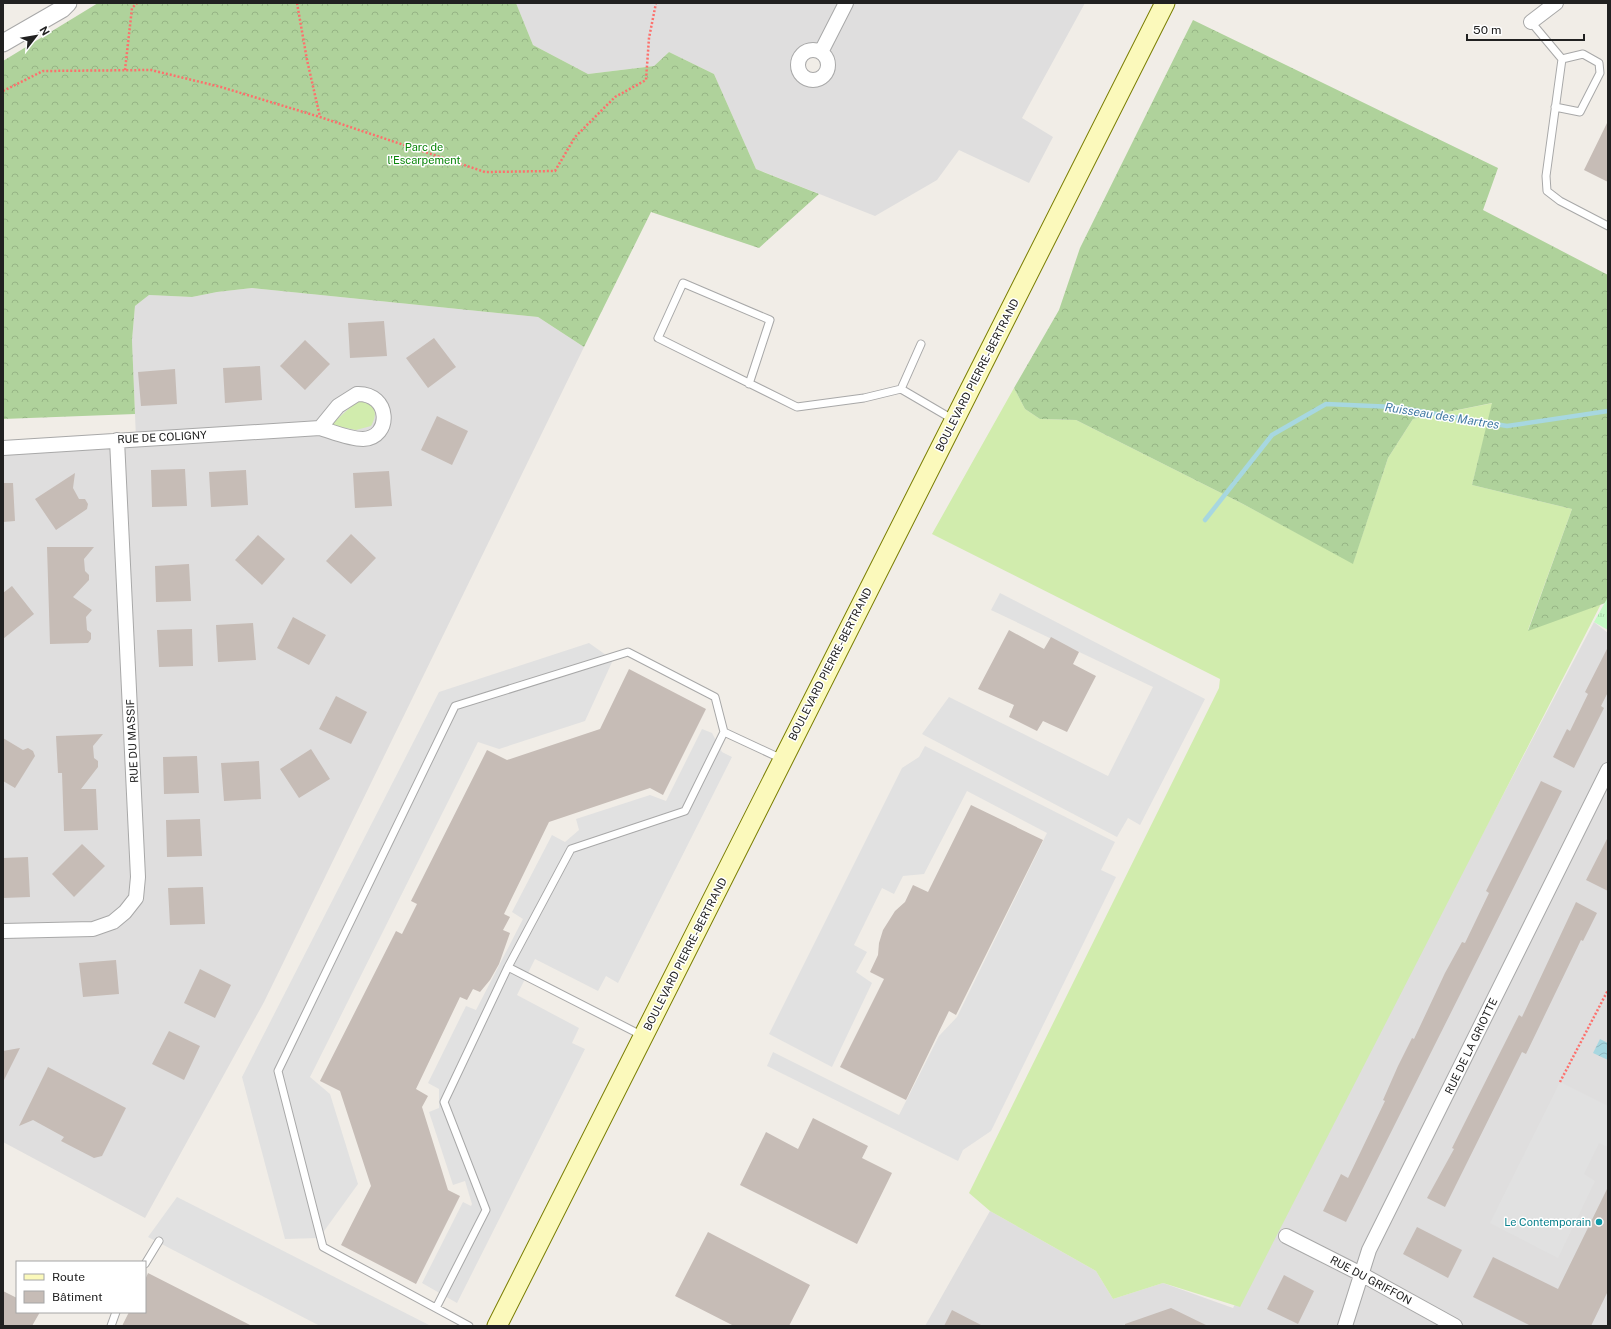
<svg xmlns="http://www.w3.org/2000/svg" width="1611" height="1329" viewBox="0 0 1611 1329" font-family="'Public Sans',sans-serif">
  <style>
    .residential { fill: #dfdede; fill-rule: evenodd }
    .grass { fill: #d1ecad }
    .forest { fill: url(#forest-crowns) }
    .park { fill: url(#park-tufts) }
    .parking { fill: #e1e1e1 }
    .water { fill: url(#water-waves) }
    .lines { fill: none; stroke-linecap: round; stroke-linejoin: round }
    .stream { stroke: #a7d7e0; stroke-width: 4.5 }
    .building { fill: #c6bcb6 }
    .service-casing { stroke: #a8a8a8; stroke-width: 9 }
    .minor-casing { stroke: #a8a8a8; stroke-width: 16 }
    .tertiary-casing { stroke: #a8a8a8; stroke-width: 19 }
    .secondary-casing { stroke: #7a7e02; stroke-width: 21 }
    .path { stroke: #fd706c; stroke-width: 2.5; stroke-dasharray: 2 2; stroke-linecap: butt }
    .service { stroke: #fff; stroke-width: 7 }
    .minor { stroke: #fff; stroke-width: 14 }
    .tertiary { stroke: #fff; stroke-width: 17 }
    .secondary { stroke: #fbf9bb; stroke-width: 19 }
    .culture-dot { fill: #0f9aa8; stroke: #fff; stroke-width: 1.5 }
    .labels { text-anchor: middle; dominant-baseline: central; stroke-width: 3; stroke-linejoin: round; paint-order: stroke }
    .park-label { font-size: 11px; fill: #098509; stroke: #fff }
    .street-label { font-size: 11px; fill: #212121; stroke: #fff }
    .culture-label { font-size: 11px; fill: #0d838f; stroke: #fff; text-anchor: end }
    .water-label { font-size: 12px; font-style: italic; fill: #437ba4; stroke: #fff }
  </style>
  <defs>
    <pattern id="forest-crowns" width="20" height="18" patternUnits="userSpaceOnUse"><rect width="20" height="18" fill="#afd29b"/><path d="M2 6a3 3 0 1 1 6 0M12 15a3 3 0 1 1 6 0" fill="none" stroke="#96b485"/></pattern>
    <pattern id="park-tufts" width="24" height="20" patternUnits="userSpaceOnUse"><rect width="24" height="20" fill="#c5fbc5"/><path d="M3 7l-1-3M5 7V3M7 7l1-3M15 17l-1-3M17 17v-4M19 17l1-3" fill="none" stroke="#a9d7a9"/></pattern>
    <pattern id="water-waves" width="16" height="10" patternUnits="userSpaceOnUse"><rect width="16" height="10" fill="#a7d7e0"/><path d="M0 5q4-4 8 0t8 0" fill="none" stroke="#8fb8c0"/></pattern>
  </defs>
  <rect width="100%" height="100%" fill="#f1ede7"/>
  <!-- residential -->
  <path class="residential" d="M516 3H1085L1022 118 1053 137 1029 183 959 150 937 180 875 216 756 169 714 74 669 52 654 66 588 74 533 45ZM808 50H817L827 59 826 71 818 79H806L798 70 799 57Z
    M252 288 538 317 584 347 264 1002 145 1218 3 1142V448L136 439 132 340 135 306 149 295 192 297 217 292Z
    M1594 622 1608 633V1326H925L990 1211 1096 1271 1113 1299 1163 1283 1233 1308Z"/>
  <!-- grass -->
  <path class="grass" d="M1014 388 1025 409 1040 419 1076 420 1243 504 1353 563 1388 458 1413 419 1493 403 1472 485 1572 509 1528 630 1601 604 1240 1307 1163 1283 1113 1299 1096 1271 990 1211 969 1193 1219 688 1220 679 932 534Z
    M362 401C376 404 378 414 371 426L356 430 331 425 355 403Z"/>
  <!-- forest -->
  <path class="forest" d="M98 3H516L533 45 588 74 654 66 669 52 714 74 756 169 819 194 759 248 651 212 584 347 538 317 252 288 217 292 192 297 149 295 135 306 132 340 135 414 3 419V61Z
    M1193 20 1498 168 1483 210 1608 275V602L1528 631 1572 509 1472 485 1492 403 1413 419 1388 458 1353 564 1243 504 1076 420 1040 419 1025 409 1014 388 1059 310 1080 248Z"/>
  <!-- park -->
  <path class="park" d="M1608 597V630L1594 622Z"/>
  <!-- parking -->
  <path class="parking" d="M1000 593 1205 699 1140 825 1128 818 1117 837 922 734 949 697 1108 776 1153 687 991 610Z
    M589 643 613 660 585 721 499 749 478 742 310 1077 330 1094 358 1184 319 1238 285 1239 242 1077 439 692Z
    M702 729 712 733 722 752 732 757 618 983 606 976 598 991 535 959 517 995 579 1028 572 1043 585 1049 457 1303 422 1283 463 1202 471 1206 472 1204 465 1181 453 1185 429 1112 439 1108V1089L428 1083 466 1006 476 1010 523 919 512 912 552 835 565 842 579 830 576 819 650 795 666 801Z
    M925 746 1115 842 1101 870 1116 877 991 1131 963 1150 958 1161 767 1066 773 1052 899 1115 939 1036 957 1017 1047 833 967 791 924 874 903 876 894 894 882 888 854 945 867 952 856 972 872 983 832 1067 769 1034 902 768 919 757Z
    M1560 1082 1608 1106V1147L1599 1143 1584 1174 1595 1181 1558 1258 1490 1223Z
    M177 1197 431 1326H320L148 1237Z"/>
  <!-- water -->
  <path class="water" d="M1600 1039 1608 1043V1060L1593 1053Z"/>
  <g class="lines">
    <!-- stream -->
    <path class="stream" d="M1205 520 1272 435 1326 404 1395 407 1507 426 1608 411"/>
  </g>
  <!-- building -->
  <path class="building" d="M1608 121V182L1584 170Z
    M384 321 387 356 350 358 348 323Z
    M434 338 456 367 428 388 406 358Z
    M305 340 330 364 305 390 280 366Z
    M260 366 262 400 225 403 223 368Z
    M175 369 177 404 141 406 138 372Z
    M437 416 468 431 452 465 421 450Z
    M185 469 187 506 152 507 151 470Z
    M246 470 248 505 211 507 209 472Z
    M389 471 392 506 355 508 353 473Z
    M75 473 73 488 79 499H85L88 504 87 509 56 530 35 499Z
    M3 483H13L15 521 3 522Z
    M351 534 376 558 351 584 326 561Z
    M258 535 285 559 262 585 235 560Z
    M47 547H94L84 559 85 571 89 575V580L73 597 92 610 86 617 87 630 91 633V639L88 643 50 644Z
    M189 564 191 601 156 602 155 566Z
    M12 586 34 614 3 639V593Z
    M293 617 326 635 309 665 277 648Z
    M253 623 256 660 218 662 216 625Z
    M192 629 193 666 159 667 157 630Z
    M1009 630 1044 649 1051 637 1079 652 1073 664 1096 676 1067 732 1043 721 1037 731 1009 717 1014 705 978 689Z
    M1608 647V692L1601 706 1604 708 1574 768 1553 757 1567 729 1570 731 1588 694 1585 692Z
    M629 669 706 709 663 795 650 788 549 822 504 914 510 917 503 930 510 933 499 964 490 980 480 992 473 989 467 1000 460 997 416 1089 428 1096 422 1107 448 1190 460 1196 416 1284 341 1245 371 1186 340 1091 320 1081 396 931 402 934 417 904 411 901 487 750 507 760 600 729Z
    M336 696 367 712 351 744 319 729Z
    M103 734 93 746 94 758 98 761V767L81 789H96L98 830 64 831 62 773H58L56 736Z
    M3 738 23 750 28 748 33 751 35 756 15 788 3 781Z
    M311 749 330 779 299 798 280 769Z
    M197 756 199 793 164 794 163 757Z
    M259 761 261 799 224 801 221 763Z
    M1541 781 1562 791 1346 1222 1323 1211 1341 1174 1348 1178 1385 1101 1383 1100 1398 1066 1412 1038 1414 1039 1445 973 1462 942 1465 943 1489 893 1486 891Z
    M971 805 1043 840 956 1015 949 1011 906 1100 840 1067 884 979 870 972 878 955 879 943 883 930 895 911 905 902 913 885 928 892Z
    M200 819 202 856 167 857 166 820Z
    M1608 837V891L1586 880Z
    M82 844 105 866 74 897 52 874Z
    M28 857 30 897 3 898V858Z
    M203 887 205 924 170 925 168 888Z
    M1576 902 1597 913 1583 941 1581 940 1526 1054 1522 1052 1445 1207 1427 1198 1454 1149 1452 1148 1519 1015 1522 1017Z
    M116 960 119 994 83 997 79 963Z
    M200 969 231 985 215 1018 184 1003Z
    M169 1031 200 1046 184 1080 152 1064Z
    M20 1048 3 1082V1051Z
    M48 1067 126 1108 102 1156 94 1158 61 1141 64 1137 33 1120 19 1126Z
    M813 1118 868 1146 862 1158 892 1173 857 1244 740 1185 766 1132 798 1149Z
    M1608 1187V1291L1591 1326H1531L1473 1297 1493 1257 1558 1289Z
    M1417 1227 1462 1250 1448 1278 1403 1254Z
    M708 1232 810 1285 789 1326H734L675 1296Z
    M148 1273 252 1326H122L129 1312H145V1280Z
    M1284 1275 1314 1291 1298 1324 1267 1309Z
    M3 1291 17 1298V1312H40L32 1326H3Z
    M1171 1308 1208 1326H1125V1324Z
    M952 1310 983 1326H944Z"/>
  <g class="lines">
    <defs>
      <path id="service" d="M1531 22 1562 59 1546 176 1547 191 1560 201 1608 226
        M1555 107 1580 112 1600 73 1599 63 1583 54 1562 59
        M921 344 901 389 954 420
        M749 384 770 320 683 283 658 338 797 407 864 398 901 389
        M508 967 643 1036
        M145 1264 159 1241
        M436 1308 486 1210 444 1102 508 967 571 849 685 811 724 732 782 759
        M111 1326 116 1312
        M469 1326 323 1247 278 1071 455 706 628 652 715 697 724 732"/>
      <path id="minor" d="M1531 22 1556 3
        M798 65a15 15 0 1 1 30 0a15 15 0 1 1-30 0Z
        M821 52 846 3
        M357 394C391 393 392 438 363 439 349 439 333 432 320 428L338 406Z
        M3 448 320 428
        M3 931 93 929 113 922 125 912 136 898 138 877 117 440
        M1286 1236 1361 1274 1455 1326
        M1345 1326 1369 1250 1608 770"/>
      <path id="tertiary" d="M3 43 62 9 68 3"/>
      <path id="secondary" d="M497 1326 1165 3"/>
    </defs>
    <!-- service casing -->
    <use href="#service" class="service-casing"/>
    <!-- minor casing -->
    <use href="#minor" class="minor-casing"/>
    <!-- tertiary casing -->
    <use href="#tertiary" class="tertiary-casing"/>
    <!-- secondary casing -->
    <use href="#secondary" class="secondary-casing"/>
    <!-- path -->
    <path class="path" d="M297 3 307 60 320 117
      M125 70 132 8 137 3
      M3 91 43 71 151 70 221 87 320 117 485 172 555 171 575 137 615 97 646 80 649 38 656 3
      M1560 1082 1608 990"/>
    <!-- service -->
    <use href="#service" class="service"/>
    <!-- minor -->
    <use href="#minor" class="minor"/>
    <!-- tertiary -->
    <use href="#tertiary" class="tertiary"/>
    <!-- secondary -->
    <use href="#secondary" class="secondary"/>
  </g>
  <!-- markers -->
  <circle class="culture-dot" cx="1599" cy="1222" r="4"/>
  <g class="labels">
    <!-- park labels -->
    <g class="park-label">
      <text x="424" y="147">Parc de<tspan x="424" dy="13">l'Escarpement</tspan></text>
    </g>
    <!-- street labels -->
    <g class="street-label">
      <text transform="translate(977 375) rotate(-63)">BOULEVARD PIERRE-BERTRAND</text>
      <text transform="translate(162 437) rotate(-3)">RUE DE COLIGNY</text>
      <text transform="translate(830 664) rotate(-63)">BOULEVARD PIERRE-BERTRAND</text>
      <text transform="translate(132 741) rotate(-93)">RUE DU MASSIF</text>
      <text transform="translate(685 954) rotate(-63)">BOULEVARD PIERRE-BERTRAND</text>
      <text transform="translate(1471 1046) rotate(-64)">RUE DE LA GRIOTTE</text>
      <text transform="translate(1371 1280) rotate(28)">RUE DU GRIFFON</text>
    </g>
    <!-- culture labels -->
    <g class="culture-label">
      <text x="1591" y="1222">Le Contemporain</text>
    </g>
    <!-- water labels -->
    <g class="water-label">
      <text transform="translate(1442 416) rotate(9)">Ruisseau des Martres</text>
    </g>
  </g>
  <!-- border -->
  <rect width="1611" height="1329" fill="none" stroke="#212121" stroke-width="8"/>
  <!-- legend -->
  <rect x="16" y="1261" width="130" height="52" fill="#ffffff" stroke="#a6a6a6"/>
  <rect x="24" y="1274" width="20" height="6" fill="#fbf9bb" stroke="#a6a6a6"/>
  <text x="52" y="1281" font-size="12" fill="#212121">Route</text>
  <rect x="24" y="1291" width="20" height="12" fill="#c6bcb6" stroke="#a6a6a6"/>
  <text x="52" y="1301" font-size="12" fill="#212121">Bâtiment</text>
  <!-- north arrow -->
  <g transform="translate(36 36) rotate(59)" stroke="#ffffff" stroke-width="3" paint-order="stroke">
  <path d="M0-3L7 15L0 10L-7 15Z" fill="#212121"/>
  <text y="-6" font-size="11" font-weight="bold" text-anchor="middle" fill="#212121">N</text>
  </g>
  <!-- scale -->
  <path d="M1467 34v6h117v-6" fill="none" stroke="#212121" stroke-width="2"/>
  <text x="1473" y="34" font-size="12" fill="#212121" stroke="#ffffff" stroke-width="3" paint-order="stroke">50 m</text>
</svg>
